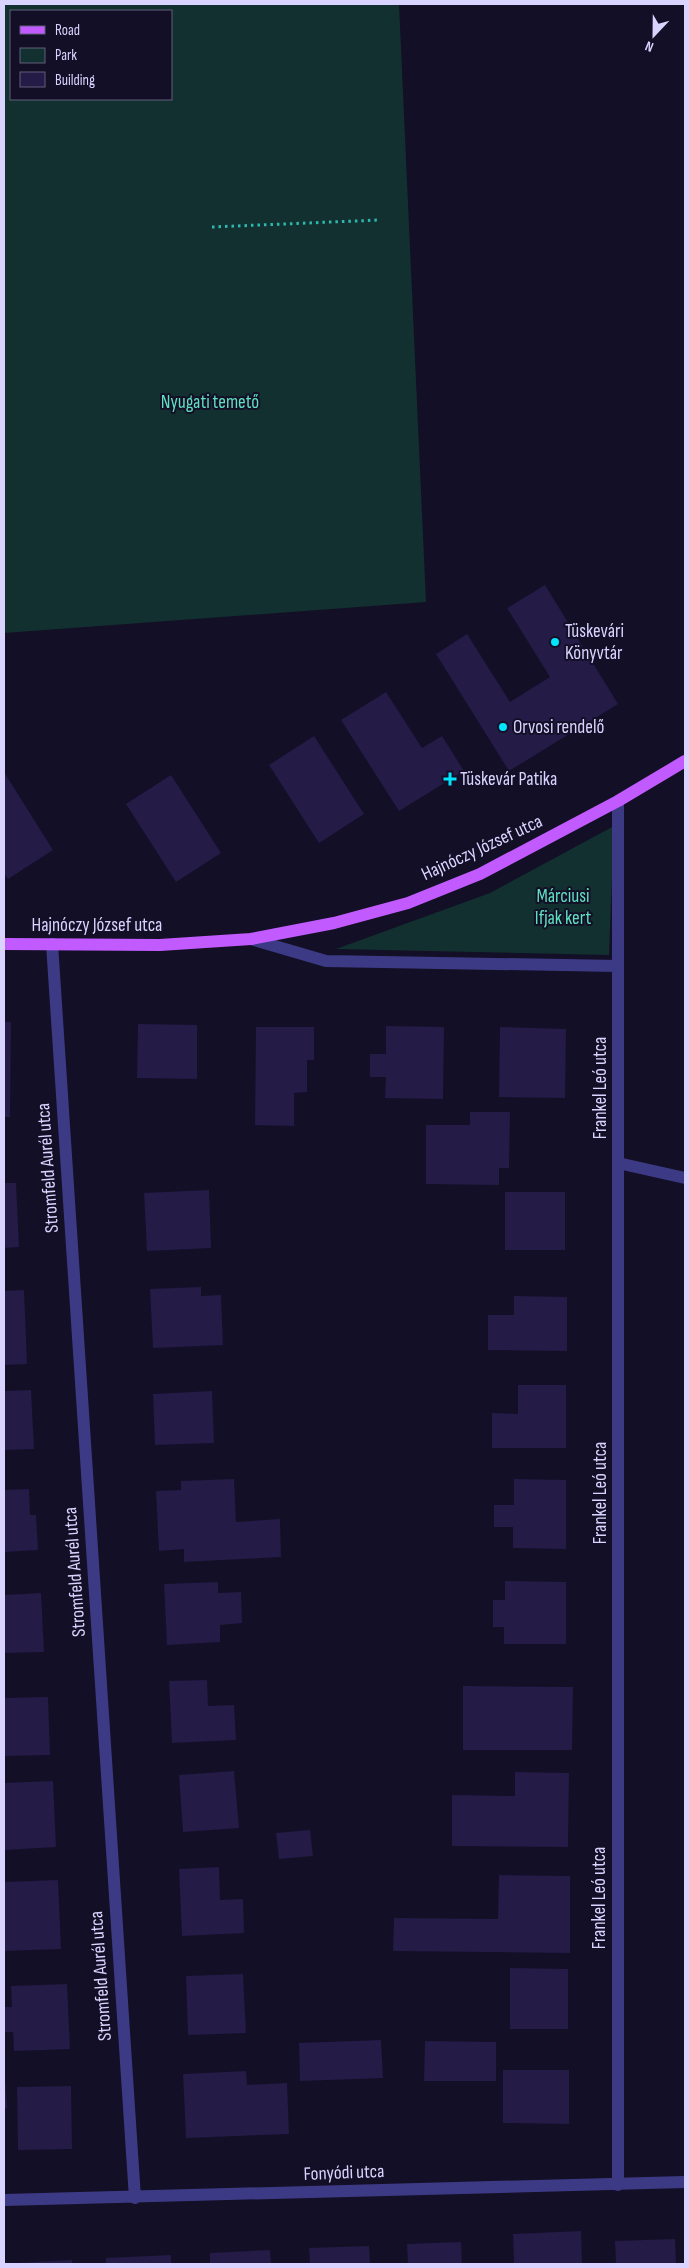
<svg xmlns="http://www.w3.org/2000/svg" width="689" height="2268" viewBox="0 0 689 2268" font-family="'Sofia Sans Condensed',sans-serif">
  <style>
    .green { fill: #12302f; fill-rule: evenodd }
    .building { fill: #241b47 }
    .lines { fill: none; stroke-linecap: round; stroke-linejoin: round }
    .path { stroke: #2fb8b0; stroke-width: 3; stroke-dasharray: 2.5 4; stroke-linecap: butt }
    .minor { stroke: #3d3a85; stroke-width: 12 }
    .major { stroke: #c25bff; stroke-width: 12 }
    .poi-dot { fill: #00e5ff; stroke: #130f26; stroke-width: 2 }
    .labels { text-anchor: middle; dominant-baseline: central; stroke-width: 4; stroke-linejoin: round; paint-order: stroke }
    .park-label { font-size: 19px; fill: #5fe0c0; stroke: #130f26 }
    .poi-label { font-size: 19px; fill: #d9d4ff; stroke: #130f26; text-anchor: start }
    .street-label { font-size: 19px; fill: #d9d4ff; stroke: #130f26 }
  </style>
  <rect width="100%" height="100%" fill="#130f26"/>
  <!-- green -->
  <path class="green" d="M4 4H399L426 602 4 633ZM11 11H171V99H11Z
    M614 826 609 955 336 949 490 893Z"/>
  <!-- building -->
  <path class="building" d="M545 585 618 704 509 771 436 654 467 634 510 702 550 677 507 608Z
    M386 692 422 748 442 736 464 771 399 811 341 720Z
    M314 736 364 814 319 843 269 765Z
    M4 772 53 850 8 879 4 873Z
    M171 775 221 853 176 882 126 804Z
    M4 1022H11L10 1117H4Z
    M138 1024 197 1025V1079L137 1078Z
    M386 1026 444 1027 443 1099 385 1098 386 1077H370V1054H386Z
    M256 1027H314V1060H307V1092L294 1093V1126L255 1125Z
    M500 1027 566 1029 565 1098 499 1097Z
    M470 1112H510L509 1168H499V1185L426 1184V1125H470Z
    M4 1183H16L19 1247 4 1248Z
    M209 1190 211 1248 147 1251 144 1193Z
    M505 1192H565V1250H505Z
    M201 1287V1296L221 1295 223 1345 153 1348 150 1289Z
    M24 1290 27 1364 4 1365V1291Z
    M514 1296 567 1297V1351L488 1350V1315H514Z
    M518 1385H566V1448H492V1413L518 1414Z
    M31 1390 34 1449 4 1450V1391Z
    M212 1391 214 1443 155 1445 153 1394Z
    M234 1479 236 1522 280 1519 281 1557 184 1562V1549L159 1551 156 1491 181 1490V1481Z
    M514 1479 566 1480V1549L513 1548V1527H494V1505H514Z
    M29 1489 30 1515H36L38 1550 4 1552V1490Z
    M505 1581 566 1582V1644H504V1627H493V1600H505Z
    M218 1582V1593L241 1592 242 1623 220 1625V1642L167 1645 164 1584Z
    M41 1593 44 1652 4 1653V1595Z
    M207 1680 208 1706 234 1705 236 1740 172 1743 169 1681Z
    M463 1686 573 1687 572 1750H463Z
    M48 1697 50 1755 4 1756V1698Z
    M234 1771 239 1828 183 1832 179 1775Z
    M515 1772 569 1773 568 1847 452 1846V1795L515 1796Z
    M53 1781 56 1847 4 1850V1783Z
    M310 1830 313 1856 279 1859 276 1833Z
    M219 1867 220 1900 243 1899 244 1933 182 1936 179 1869Z
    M499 1875 570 1876V1953L393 1951 394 1918 498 1919Z
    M58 1880 61 1949 4 1951 5 1882Z
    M510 1968 568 1969V2029H510Z
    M243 1974 246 2033 188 2035 186 1976Z
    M67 1984 70 2049 14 2051 13 2032H5L4 2007H12L11 1986Z
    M381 2040 383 2078 300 2081 299 2043Z
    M425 2041 496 2042V2081H424Z
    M503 2070H569V2124L503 2123Z
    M246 2071 247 2085 287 2083 289 2134 186 2138 183 2074Z
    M4 2079H5L7 2108 4 2109Z
    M71 2086 72 2149 18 2150 17 2087Z
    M581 2231 582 2264H514L513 2234Z
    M675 2239 676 2264H616L615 2241Z
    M461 2242 462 2264H408L407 2244Z
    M369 2246 370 2264H310L309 2248Z
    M270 2250 271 2264H210V2253Z
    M171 2255V2264H106V2258Z
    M72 2260V2264H16V2263Z"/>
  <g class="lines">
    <!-- path -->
    <path class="path" d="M212 227 379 220"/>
    <!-- minor -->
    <path class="minor" d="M251 939 326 961 618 966
      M52 944 135 2198
      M618 1163 685 1178
      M618 2185V801
      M4 2200 685 2182"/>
    <!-- major -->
    <path class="major" d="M4 944 160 945 251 939 334 923 408 903 480 874 618 801 685 761"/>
  </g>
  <!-- markers -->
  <g class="poi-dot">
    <circle cx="555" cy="642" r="5"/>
    <circle cx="503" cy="727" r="5"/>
    <path d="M447.5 771.5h5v5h5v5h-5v5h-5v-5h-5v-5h5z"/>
  </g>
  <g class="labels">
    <!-- park labels -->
    <g class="park-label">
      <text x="210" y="402">Nyugati temető</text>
      <text x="563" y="896">Márciusi<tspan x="563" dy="22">Ifjak kert</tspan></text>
    </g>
    <!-- poi labels -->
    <g class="poi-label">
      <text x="565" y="631">Tüskevári<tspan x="565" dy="22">Könyvtár</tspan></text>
      <text x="513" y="727">Orvosi rendelő</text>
      <text x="460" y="779">Tüskevár Patika</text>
    </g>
    <!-- street labels -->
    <g class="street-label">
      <text transform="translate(482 848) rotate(-25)">Hajnóczy József utca</text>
      <text x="97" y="925">Hajnóczy József utca</text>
      <text transform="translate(600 1088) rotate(-90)">Frankel Leó utca</text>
      <text transform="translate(48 1168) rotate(-94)">Stromfeld Aurél utca</text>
      <text transform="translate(600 1493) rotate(-90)">Frankel Leó utca</text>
      <text transform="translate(75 1572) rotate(-94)">Stromfeld Aurél utca</text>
      <text transform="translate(599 1898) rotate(-90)">Frankel Leó utca</text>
      <text transform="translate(101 1976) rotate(-94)">Stromfeld Aurél utca</text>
      <text transform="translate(344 2173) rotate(-2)">Fonyódi utca</text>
    </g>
  </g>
  <!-- border -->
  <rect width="689" height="2268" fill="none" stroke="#d9d4ff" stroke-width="10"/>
  <!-- legend -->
  <rect x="10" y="10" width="162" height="90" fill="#130f26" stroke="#625e7d"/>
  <rect x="20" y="26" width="25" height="8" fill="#c25bff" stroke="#625e7d"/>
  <text x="55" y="35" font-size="15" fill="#d9d4ff">Road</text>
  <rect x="20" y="48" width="25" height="15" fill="#12302f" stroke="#625e7d"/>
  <text x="55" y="60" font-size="15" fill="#d9d4ff">Park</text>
  <rect x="20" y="72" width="25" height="15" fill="#241b47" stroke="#625e7d"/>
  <text x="55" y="85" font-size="15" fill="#d9d4ff">Building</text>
  <!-- north arrow -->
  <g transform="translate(654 35) rotate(202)" stroke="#130f26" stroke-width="4" paint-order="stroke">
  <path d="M0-4L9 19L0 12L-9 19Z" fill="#d9d4ff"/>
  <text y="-8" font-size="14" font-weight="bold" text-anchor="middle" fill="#d9d4ff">N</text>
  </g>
</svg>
